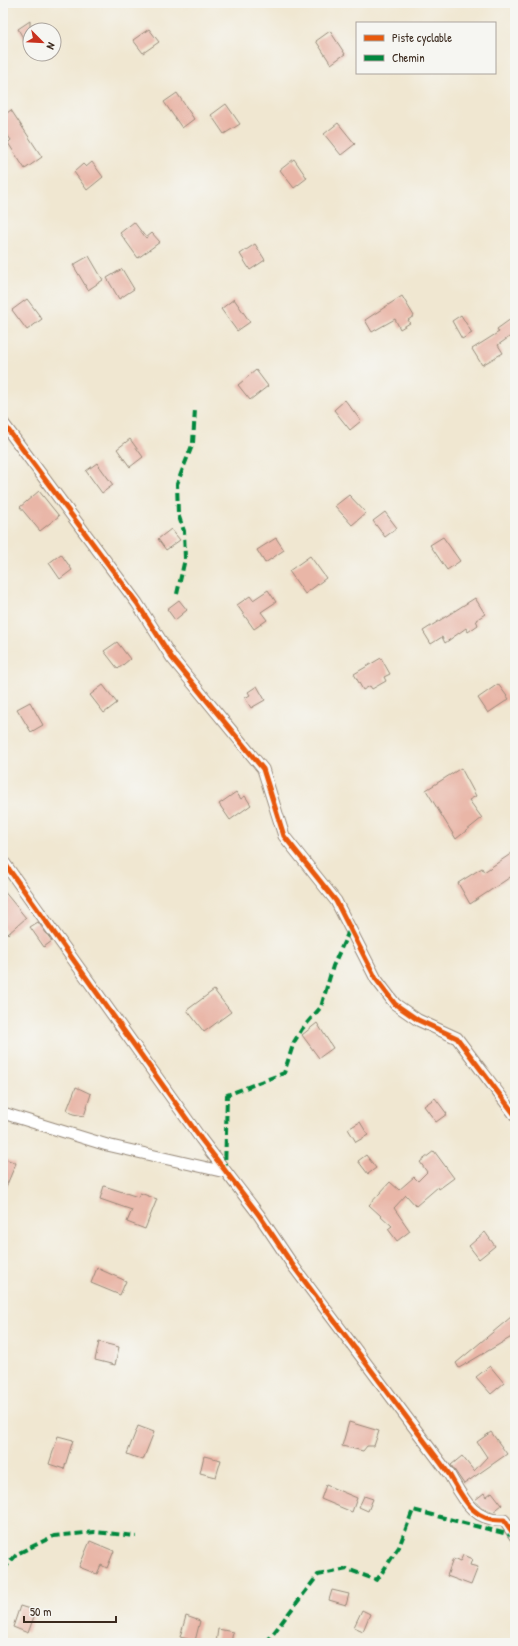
<svg xmlns="http://www.w3.org/2000/svg" width="518" height="1646" viewBox="0 0 518 1646" font-family="'Patrick Hand',sans-serif">
  <style>
    .building { fill: #e9b6a7 }
    .lines { fill: none; stroke-linecap: round; stroke-linejoin: round }
    .minor-casing { stroke: #968878; stroke-width: 13 }
    .minor { stroke: #fff; stroke-width: 11 }
    .quiet { stroke: #00873e; stroke-width: 4; stroke-dasharray: 8 4; stroke-linecap: butt }
    .cycleway-casing { stroke: #f6f6f2; stroke-width: 8 }
    .cycleway { stroke: #e8590c; stroke-width: 5 }
  </style>
  <rect width="100%" height="100%" fill="#f6f6f2"/>
  <filter id="ink" filterUnits="userSpaceOnUse"><feTurbulence type="fractalNoise" baseFrequency=".025" numOctaves="2"/><feDisplacementMap in="SourceGraphic" scale="8" xChannelSelector="R" yChannelSelector="G"/><feConvolveMatrix kernelMatrix="1 2 1 2 8 2 1 2 1" color-interpolation-filters="sRGB"/></filter>
  <filter id="wash" filterUnits="userSpaceOnUse"><feTurbulence type="fractalNoise" baseFrequency=".012" numOctaves="4" result="noise"/><feDisplacementMap in="SourceGraphic" scale="16" xChannelSelector="R" yChannelSelector="G"/><feGaussianBlur stdDeviation="0.9" result="paint"/><feColorMatrix in="noise" values="0 0 0 0 0 0 0 0 0 0 0 0 0 0 0 0 0 1.4 0 .05"/><feComposite in="paint" operator="in"/></filter>
  <g filter="url(#wash)">
    <rect width="100%" height="100%" fill="#f0e7d1"/>
    <g id="blocks">
      <!-- building -->
      <path class="building" d="M30 21V50L18 29Z
        M149 29 159 42 143 53 133 40Z
        M330 31 345 54 331 64 316 41Z
        M177 93 194 119 182 128 164 102Z
        M226 104 240 124 224 134 211 115Z
        M11 110 42 157 25 169 8 143 11 140 3 129V116Z
        M338 123 355 144 341 155 324 134Z
        M294 159 307 178 294 188 280 170Z
        M92 162 103 177 87 190 74 172 83 164 86 167Z
        M134 222 146 238 152 233 160 242 138 258 120 233Z
        M255 244 265 260 250 270 240 254Z
        M89 256 103 280 88 290 73 265Z
        M122 269 134 289 119 299 107 278Z
        M402 296 414 316 408 320 410 323 400 329 395 319 372 332 365 320Z
        M27 299 42 319 27 330 12 310Z
        M234 299 250 322 237 331 221 309Z
        M461 315 472 333 462 339 452 321Z
        M515 316V333L498 345 503 353 482 365 472 349 499 332 497 329Z
        M256 370 268 386 250 400 238 385Z
        M345 400 361 421 350 430 334 410Z
        M130 439 143 457 130 467 117 449Z
        M97 463 113 485 102 493 86 471Z
        M39 491 59 516 40 531 20 507Z
        M349 495 366 513 352 525 335 506Z
        M385 512 397 528 385 537 373 521Z
        M171 529 180 540 166 550 158 539Z
        M443 537 460 561 447 570 430 545Z
        M276 538 284 550 265 563 257 550Z
        M61 554 72 570 60 579 49 563Z
        M310 556 326 578 305 594 289 571Z
        M268 590 276 602 261 612 267 620 254 629 237 605 250 596 253 600Z
        M475 598 485 614 476 620 478 625 468 632 466 628 445 643 442 637 431 644 423 631Z
        M179 600 187 610 175 620 167 609Z
        M117 642 130 659 118 669 104 651Z
        M381 658 390 674 384 677 386 681 372 689 370 686 363 690 354 674Z
        M498 684 509 699 488 713 478 698Z
        M103 685 117 703 104 713 90 695Z
        M257 686 265 700 251 708 245 698 250 695 248 692Z
        M30 702 43 725 31 732 17 709Z
        M461 768 476 796 469 800 482 818 456 839 426 790Z
        M236 792 241 799 245 796 251 805 230 820 219 804Z
        M515 851V874L470 904 458 883 482 868 484 872Z
        M3 890 26 918 8 934 3 928Z
        M38 922 52 941 44 947 30 927Z
        M214 990 231 1012 204 1032 187 1010Z
        M317 1023 333 1048 319 1058 302 1035Z
        M76 1087 91 1094 84 1116 73 1114 67 1110Z
        M435 1098 447 1114 436 1122 424 1106Z
        M360 1122 368 1135 356 1142 348 1129Z
        M434 1151 454 1178 439 1189 438 1187 416 1206 406 1195 394 1208 410 1231 397 1241 388 1229 392 1226 369 1205 390 1182 399 1190 414 1177 418 1181 427 1172 420 1162Z
        M366 1155 376 1168 368 1174 358 1161Z
        M3 1158 16 1163 3 1194Z
        M104 1186 138 1197 140 1193 157 1199 145 1229 127 1222 132 1210 100 1199Z
        M485 1232 495 1246 479 1259 469 1246Z
        M97 1268 126 1281 120 1295 91 1283Z
        M511 1317 515 1322V1335L459 1368 456 1363Z
        M99 1342 119 1347 115 1365 95 1360Z
        M490 1366 504 1383 491 1394 476 1377Z
        M349 1422 379 1431 374 1446H367L363 1451 342 1446Z
        M138 1426 154 1432 143 1460 127 1454Z
        M491 1432 507 1454 464 1484 451 1465 462 1456 474 1471 487 1457 477 1442Z
        M58 1436 73 1440 64 1469 49 1464Z
        M204 1456 221 1460 216 1477 200 1473Z
        M326 1485 357 1498 352 1512 321 1499Z
        M492 1492 502 1505 493 1512 481 1507 475 1500 484 1493 486 1497Z
        M364 1496 373 1499 368 1511 359 1507Z
        M90 1541 114 1551 107 1568 101 1565 97 1574 79 1567Z
        M463 1555 472 1559 470 1565 478 1567 471 1585 447 1576 453 1559 460 1562Z
        M332 1590 349 1594 346 1605 329 1600Z
        M20 1606 36 1611 28 1633 13 1627Z
        M362 1610 370 1614 363 1631 354 1627Z
        M186 1616 200 1621 195 1641 180 1637Z
        M218 1629 233 1632 231 1643H216Z"/>
    </g>
  </g>
  <g filter="url(#ink)">
    <use href="#blocks" fill-opacity="0" stroke="#968878" stroke-width="1"/>
    <g class="lines">
      <defs>
        <path id="minor" d="M3 423 137 603 172 658 263 769 284 836 336 901 376 979 395 1004 418 1020 457 1038 515 1115
          M3 861 201 1139 259 1215 294 1267 449 1474C463 1498 473 1522 504 1520L515 1536
          M3 1113 107 1145 225 1172"/>
      </defs>
      <!-- minor casing -->
      <use href="#minor" class="minor-casing"/>
      <!-- minor -->
      <use href="#minor" class="minor"/>
      <!-- quiet -->
      <path class="quiet" d="M177 594 185 559 184 531 178 514 177 484 193 443 195 409
        M225 1171 227 1095 284 1073 294 1042 302 1029 321 1007 333 966 350 929
        M3 1570 17 1554 54 1536 95 1532 136 1536
        M266 1643 318 1575 347 1569 377 1580 399 1547 413 1510 515 1536"/>
      <defs>
        <path id="cycleway" d="M3 423 137 603 172 658 263 769 284 836 336 901 376 979 395 1004 418 1020 457 1038 515 1115
          M3 861 201 1139 259 1215 294 1267 449 1474C463 1498 473 1522 504 1520L515 1536"/>
      </defs>
      <!-- cycleway casing -->
      <use href="#cycleway" class="cycleway-casing"/>
      <!-- cycleway -->
      <use href="#cycleway" class="cycleway"/>
    </g>
  </g>
  <!-- margin -->
  <rect width="518" height="1646" fill="none" stroke="#f6f6f2" stroke-width="16"/>
  <!-- legend -->
  <rect x="356" y="22" width="140" height="52" fill="#f6f6f2" stroke="#aba49d"/>
  <rect x="364" y="35" width="20" height="6" fill="#e8590c" stroke="#aba49d"/>
  <text x="392" y="42" font-size="12" fill="#3b2a1e">Piste cyclable</text>
  <rect x="364" y="55" width="20" height="6" fill="#00873e" stroke="#aba49d"/>
  <text x="392" y="62" font-size="12" fill="#3b2a1e">Chemin</text>
  <!-- north arrow -->
  <g transform="translate(42 42) rotate(114)"><circle r="19" fill="#f6f6f2" stroke="#aba49d"/>
  <path d="M0-3L7 15L0 10L-7 15Z" fill="#c8321e"/>
  <text y="-6" font-size="11" font-weight="bold" text-anchor="middle" fill="#3b2a1e">N</text>
  </g>
  <!-- scale -->
  <path d="M24 1616v6h92v-6" fill="none" stroke="#3b2a1e" stroke-width="2"/>
  <text x="30" y="1616" font-size="12" fill="#3b2a1e" stroke="#f6f6f2" stroke-width="3" paint-order="stroke">50 m</text>
</svg>
